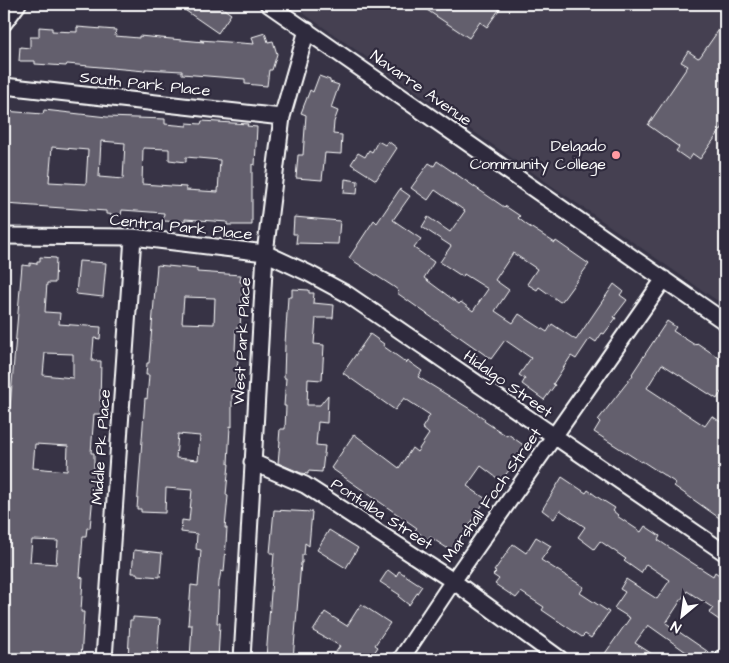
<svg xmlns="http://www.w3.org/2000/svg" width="729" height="663" viewBox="0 0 729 663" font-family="'Architects Daughter',sans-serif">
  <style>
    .built { fill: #444051 }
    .building { fill: #635f6d; stroke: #fff; fill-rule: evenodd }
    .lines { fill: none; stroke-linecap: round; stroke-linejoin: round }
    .minor-casing { stroke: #fff; stroke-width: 19 }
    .minor { stroke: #2f2a3d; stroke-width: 15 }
    .poi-dot { fill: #ff9aa2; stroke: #2f2a3d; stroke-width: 2 }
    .labels { text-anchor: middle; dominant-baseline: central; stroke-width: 4.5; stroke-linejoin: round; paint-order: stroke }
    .street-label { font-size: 16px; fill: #fff; stroke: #2f2a3d }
    .poi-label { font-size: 16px; fill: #fff; stroke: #2f2a3d; text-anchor: end }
  </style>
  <rect width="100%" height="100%" fill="#373345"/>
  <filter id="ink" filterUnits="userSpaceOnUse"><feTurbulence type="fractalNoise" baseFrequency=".02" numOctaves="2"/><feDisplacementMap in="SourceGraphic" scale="10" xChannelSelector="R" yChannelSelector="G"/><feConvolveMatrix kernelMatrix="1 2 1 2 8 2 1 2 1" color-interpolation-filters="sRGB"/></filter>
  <g filter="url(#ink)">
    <!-- built -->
    <path class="built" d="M290 4H725V306Z"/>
    <!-- building -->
    <path class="building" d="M176 4H217L231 14 218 33Z
      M418 4H503L487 27 480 22 469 38Z
      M725 21V124L700 159 693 154 689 160 676 151 679 147 648 125 688 66 681 62 688 51 698 58 700 57Z
      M39 27 52 28V31L77 32V27L116 30 115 36 139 38V36L204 42 200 40 254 44 252 37 265 33 268 42 273 41 277 54 272 70H269L267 86 245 84V79L182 74V71L145 69V71L67 64 66 66 35 64V61H19L20 47 30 48V37H39Z
      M319 76 330 80V82L339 85 331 108 338 111 334 122 333 134 342 135 341 154 325 153 322 180 296 178 298 155H303L306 115 301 113 310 90 313 92Z
      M44 110 107 117 165 119V124L187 126V123L201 124 202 121 248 124 247 126 257 127 255 165 252 164V225H227V222L185 219V222L163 221 164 213 122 210 121 215 106 214V211L5 204 6 187H4V111L43 114ZM101 141 125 143 123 179 99 177ZM52 147 88 150 86 184 49 182ZM143 148 169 149V160L186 162V157L220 160 218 192 186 190V187L142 184Z
      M378 141 385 145 388 141 397 148 376 180 351 164 358 153 365 157 369 150 372 152Z
      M437 161 504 207 505 206 520 216 518 218 527 225 555 243 556 241 589 264 562 301 560 302 539 287 537 290 527 284 537 269 513 253 495 280 509 290 495 311 513 323 519 314 547 332 552 324 576 340 614 284 623 291 620 295 627 300 614 317 616 318 604 334 602 333 596 342 590 338 576 359 571 356 553 384 555 385 544 400 522 384 525 379 519 375 531 358 505 340 491 359 397 293 399 291 394 287 349 258 374 220 377 223 400 189 410 196 393 220 421 239 414 248 434 262 424 278 459 304 461 302 473 311 488 289 464 274 463 277 440 262 451 246 422 227 428 217 450 232 465 211 435 190 428 200 411 188 429 163 434 166Z
      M345 179 358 181 357 194 344 193Z
      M294 217 340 221 338 244 296 243 297 234H293Z
      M40 257 56 258 55 283H47L45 312 60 313 59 324 101 327 100 339 94 338 92 361H101L100 401H103L101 414H94L91 453H94V484L90 528H87L86 536H83L80 577 83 578 81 612H84L81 659H48L49 657 20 655V659H4V527L7 468H4L7 419H9L22 265 30 266V263L37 264V261H40ZM45 353 73 354V378L43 375ZM35 444 68 446 67 471 33 468ZM32 540 58 541 56 564 30 562Z
      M79 261 106 263 103 297 76 294Z
      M157 265 197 269V272L241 275 240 282H243L240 328H236L235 351H239L234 395H232V427L230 426 228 464H229L226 495 228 496 225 528H227L225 560 224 572 221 571 219 582 217 623H220L218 659H190L192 625H188L191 585 198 586 201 550 196 549 197 534 181 532 182 520 189 521 192 490 166 488 165 513 141 512V509H137L145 398 147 399 149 375H146L147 363H149ZM184 297 215 298 214 324 182 323ZM178 434 200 436 198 460 176 458Z
      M292 289 309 290V293H314L313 303 334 305 333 318H316L314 344 324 345 322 380 308 379 307 405H320L328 395 327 423 318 422 316 445 325 446 322 472 308 471V474L301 473 278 463 280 441H279L280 429H285L286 406H284L286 378H284L285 344 288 297H292Z
      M667 321 676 327 673 331 695 345 697 343 725 362V395L721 392 717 399 662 364 647 388 705 426 712 416 725 425V522L674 486 676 483 642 461 641 462 594 432 600 422 598 420 633 375 632 374Z
      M370 334 384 344 383 346 407 363 408 361 422 371 418 377 470 409 485 419 484 421 507 436 508 434 526 447 501 481 481 466 467 486 486 499 453 552 430 537 427 539 415 530 417 528 331 468 354 434 399 468 412 448 417 452 429 434 422 428 430 415 404 398 395 410 343 373Z
      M562 477 586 493 588 490 599 498 615 508 613 511 618 515 617 516 641 532 645 526 660 536 658 540 691 562 713 576 715 572 725 579V624L709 613 713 608 687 591 666 623 707 651 701 659H696L648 625 635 643 660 659H601L630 618 614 608 625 592 620 589 626 579 657 599 670 580 646 564 641 573 624 561 626 559 600 541 594 549 578 537 585 527 560 510 554 519 542 510Z
      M274 510 312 512 309 546 305 543 304 555H302V563H301L293 659 266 658 274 553H270Z
      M329 530 358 548 346 568 317 550Z
      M536 537 551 546 541 560 584 587 580 593 609 612 591 638 585 634 582 637 579 635 542 610 544 607 521 592 516 598 495 584 499 579 493 575 496 572 494 571 513 544 526 553Z
      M134 550 162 553 160 577 137 575V573H132Z
      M388 570 396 576 399 571 422 586 409 605 399 597 400 595 380 582Z
      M361 604 390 623 375 645 378 647 370 659H331L340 646 313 631 325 612 347 626Z
      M133 617 160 619 157 659H128L130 620H133Z"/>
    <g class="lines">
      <defs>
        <path id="minor" d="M268 4 725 322
          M4 23 18 4
          M4 86 282 117
          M4 236 133 237 265 253 308 273 347 294 725 553
          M252 462 305 485 453 581 560 659
          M104 659 133 237
          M242 659 265 253 282 117 307 30
          M401 659 453 581 664 279
          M723 659 725 656"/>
      </defs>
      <!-- minor casing -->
      <use href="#minor" class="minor-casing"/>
      <!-- minor -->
      <use href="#minor" class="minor"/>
    </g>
  </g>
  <!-- markers -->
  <circle class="poi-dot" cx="616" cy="155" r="5"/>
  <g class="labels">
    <!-- street labels -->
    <g class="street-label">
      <text transform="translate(145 84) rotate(6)">South Park Place</text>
      <text transform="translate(421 88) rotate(35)">Navarre Avenue</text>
      <text transform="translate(181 227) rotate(6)">Central Park Place</text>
      <text transform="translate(242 341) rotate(-87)">West Park Place</text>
      <text transform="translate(508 384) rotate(35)">Hidalgo Street</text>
      <text transform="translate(101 447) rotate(-86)">Middle Pk Place</text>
      <text transform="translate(492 495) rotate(-55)">Marshall Foch Street</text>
      <text transform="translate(382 514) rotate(33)">Pontalba Street</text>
    </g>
    <!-- poi labels -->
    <g class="poi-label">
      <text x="606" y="146">Delgado<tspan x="606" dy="18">Community College</tspan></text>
    </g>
  </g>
  <!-- margin -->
  <rect width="729" height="663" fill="none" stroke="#2f2a3d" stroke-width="20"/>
  <rect x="10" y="10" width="709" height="643" fill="none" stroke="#fff" stroke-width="2" filter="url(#ink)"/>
  <!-- north arrow -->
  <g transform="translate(682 616) rotate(209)" stroke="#2f2a3d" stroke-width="4" paint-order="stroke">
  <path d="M0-4L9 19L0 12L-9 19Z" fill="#ffffff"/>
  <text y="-8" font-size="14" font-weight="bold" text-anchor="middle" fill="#ffffff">N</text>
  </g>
</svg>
